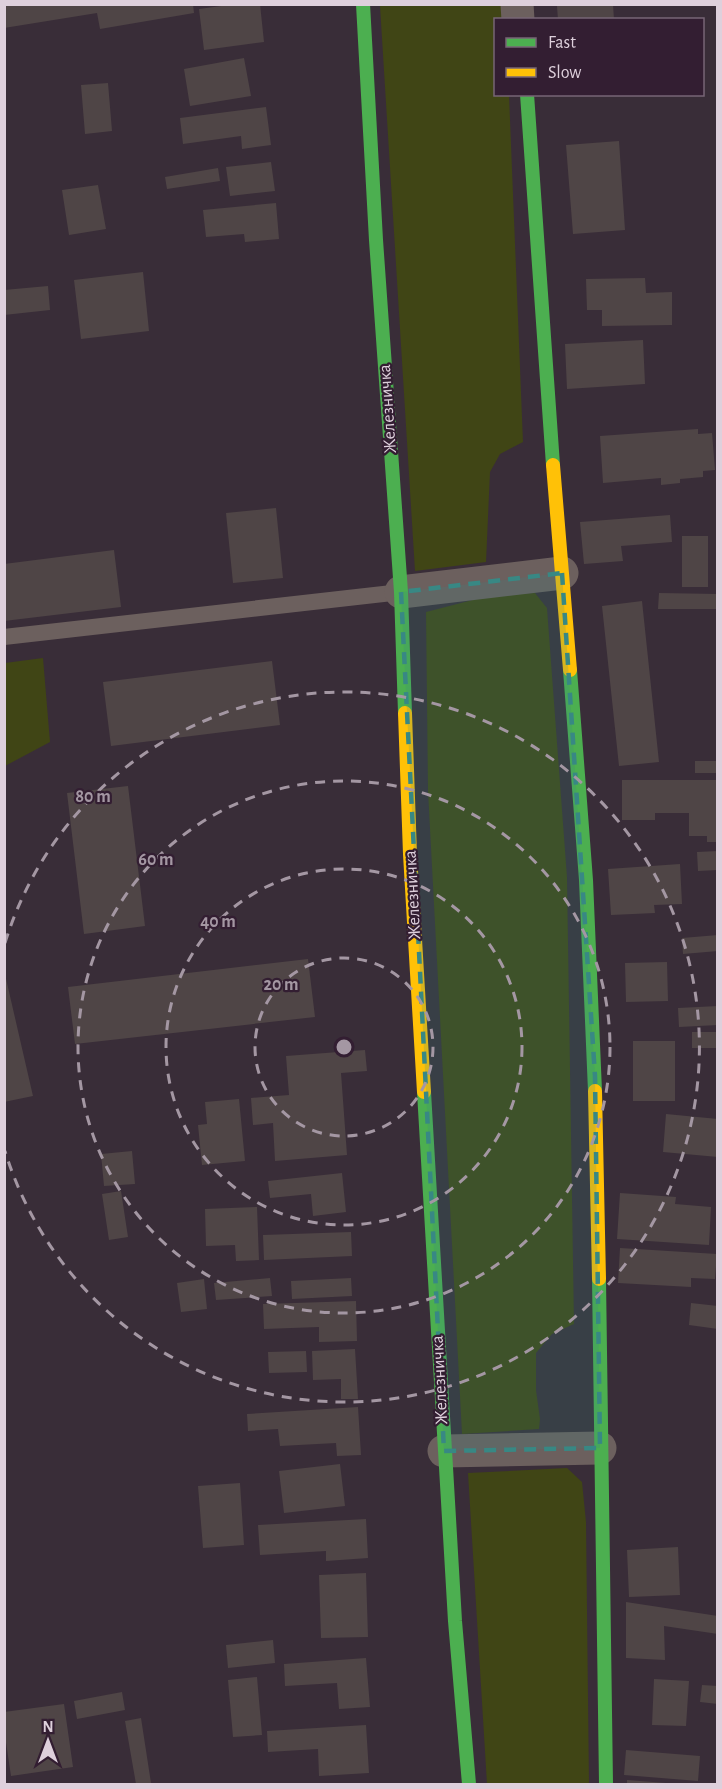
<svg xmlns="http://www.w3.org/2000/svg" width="722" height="1789" viewBox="0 0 722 1789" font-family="'Alegreya Sans',sans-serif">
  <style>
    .green { fill: #404515 }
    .building { fill: #4f4546 }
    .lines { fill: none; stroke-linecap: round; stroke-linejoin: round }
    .lane { stroke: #6c605e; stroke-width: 16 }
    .street { stroke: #6c605e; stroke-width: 33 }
    .fast { stroke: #4caf50; stroke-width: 14 }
    .slow { stroke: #ffc107; stroke-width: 14 }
    .marked { fill: #388884; fill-opacity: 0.2; stroke: #388884; stroke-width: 4.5; stroke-dasharray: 12 8; stroke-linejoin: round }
    .ring { fill: none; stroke: #a497a3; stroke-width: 3; stroke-dasharray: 10 8 }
    .labels { text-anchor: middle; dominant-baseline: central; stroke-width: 4.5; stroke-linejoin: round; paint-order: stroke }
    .street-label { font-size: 18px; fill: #ded0dc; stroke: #331e32 }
    .centre { fill: #a497a3; stroke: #331e32; stroke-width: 3 }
    .ring-label { font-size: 18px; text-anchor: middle; font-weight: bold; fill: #a497a3; stroke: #331e32; stroke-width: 4.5; stroke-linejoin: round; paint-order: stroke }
  </style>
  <rect width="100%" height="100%" fill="#392d38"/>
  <!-- green -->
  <path class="green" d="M419 4 505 5V19L496 20V94L509 95 523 442 500 454 490 472 486 562 415 571 380 6Z
    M535 593 547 608 567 877 574 1324 552 1334 536 1353V1390L540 1419 539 1429 462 1434 428 791 426 612 492 595Z
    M43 658 50 742 5 766V663Z
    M567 1468 582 1482 586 1522 589 1784H487L468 1473Z"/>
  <!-- building -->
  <path class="building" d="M4 4H193L194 13 100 29 97 13 4 28Z
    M236 4H260L264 42 204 50 199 9Z
    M597 4H613L614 20H558L557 6Z
    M244 58 251 96 190 106 184 69Z
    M108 83 112 131 85 134 81 85Z
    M266 107 271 145 242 149 241 136 183 144 180 118Z
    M619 141 625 230 573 234 566 145Z
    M271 162 275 191 230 196 226 167Z
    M218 168 220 181 167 189 165 177Z
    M98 185 106 229 69 235 62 190Z
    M276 203 279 239 245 242 244 234 206 237 203 210Z
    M143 272 149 331 81 339 74 280Z
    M645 278 646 293 672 292V325L602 326V310H587L586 279Z
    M48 286 50 310 4 315V290Z
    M643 340 645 384 567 389 565 344Z
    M698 429V434L712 433 715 470 703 471V477L680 479V483L661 485V478L603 483 600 436Z
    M276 508 283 578 233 583 226 513Z
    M670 515 672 542 621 546 623 561 584 564 580 522Z
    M682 536H708V587H682Z
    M114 550 121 607 4 621V564Z
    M659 593 718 594V609H658Z
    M642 601 659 762 619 766 602 606Z
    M272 661 280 725 111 746 103 682Z
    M695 761H718V773H695Z
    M622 780H718V842H707V836H689V813H655V820H622Z
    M128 786 145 926 84 934 67 793Z
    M718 851V870L698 871 697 852Z
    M680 864 682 904 654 905 655 913 611 915 608 869Z
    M718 935V951L683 954 682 938Z
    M308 959 315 1017 75 1044 68 987Z
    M667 962 668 1001 626 1002 625 963Z
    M4 970 33 1096 4 1102Z
    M718 1006V1025L679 1027 678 1008Z
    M692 1032H718V1048H692Z
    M633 1041H675V1101H633Z
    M365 1050 367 1071 341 1073 347 1155 275 1161 273 1123 253 1125 251 1098 289 1095 286 1056Z
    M239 1099 245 1161 202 1165 198 1125 207 1124 205 1102Z
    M666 1114 718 1119V1157L663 1152Z
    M132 1151 135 1184 104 1186 101 1154Z
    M342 1173 346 1212 313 1216 311 1194 270 1198 268 1181Z
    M121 1191 128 1237 109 1240 102 1194Z
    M620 1193 676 1197 675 1204 711 1207 709 1245 617 1239Z
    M257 1207 259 1260 236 1261 235 1245 206 1246 205 1209Z
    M351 1232 352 1256 264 1260 263 1235Z
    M620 1248 717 1254 715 1279 691 1278V1287L618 1283Z
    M270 1278 272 1296 216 1300 214 1283Z
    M351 1278 352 1296 292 1299 291 1281Z
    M204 1279 207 1309 181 1312 177 1283Z
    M356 1301 357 1341 319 1342V1327L264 1329 263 1304Z
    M691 1303 718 1306V1329L689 1325Z
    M355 1349 358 1399H341V1379L313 1380 312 1351Z
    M306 1351 307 1372 269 1373 268 1352Z
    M358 1407 361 1455 337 1456 336 1443 280 1446 278 1429 248 1431 247 1414Z
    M340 1464 345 1506 284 1513 279 1471Z
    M240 1483 244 1545 203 1548 198 1486Z
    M366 1519 368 1558 326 1561V1551L260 1555 258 1525Z
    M678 1547 680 1595 629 1597 627 1550Z
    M366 1573 368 1637 321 1638 319 1575Z
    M626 1602 718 1616V1634L664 1626 665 1660 626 1658Z
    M273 1640 275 1663 228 1668 226 1645Z
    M366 1658 370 1707 339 1709 337 1683 285 1686 284 1664Z
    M257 1677 262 1735 233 1737 228 1680Z
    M654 1679 689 1681 686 1726 652 1725Z
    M702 1685 718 1686V1704L700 1702Z
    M122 1692 125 1710 77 1719 74 1701Z
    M64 1704 73 1767 11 1776 4 1729V1712Z
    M141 1718 151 1783 136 1784 125 1721Z
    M366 1725 369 1773 319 1776 318 1749 268 1752 267 1731Z
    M626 1750 700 1756 698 1781 624 1775Z
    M627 1780 666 1783V1784H627Z"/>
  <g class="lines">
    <!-- lane -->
    <path class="lane" d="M4 637 401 592"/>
    <!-- street -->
    <path class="street" d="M517 4 518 20
      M401 592 562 573
      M444 1451 600 1448"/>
    <!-- fast -->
    <path class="fast" d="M363 4 376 240 401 592 405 713
      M527 94 553 465
      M570 670 586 880 595 1091
      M424 1092 455 1621 469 1784
      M599 1279 606 1784"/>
    <!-- slow -->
    <path class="slow" d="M553 465 570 670
      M405 713 410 854 424 1092
      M595 1091 599 1279"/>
  </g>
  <!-- marked area -->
  <path class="marked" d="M562 573 595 1076 600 1448 444 1451 401 592Z"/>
  <!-- distance rings -->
  <g class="ring">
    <circle cx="344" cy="1047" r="89"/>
    <circle cx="344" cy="1047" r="178"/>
    <circle cx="344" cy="1047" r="266"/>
    <path d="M5 943A355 355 0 1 1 5 1151"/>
  </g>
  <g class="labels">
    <!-- street labels -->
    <g class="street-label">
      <text transform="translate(388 409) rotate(-94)">Железничка</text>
      <text transform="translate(413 895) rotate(-93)">Железничка</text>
      <text transform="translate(440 1380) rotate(-93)">Железничка</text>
    </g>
  </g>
  <circle cx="344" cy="1047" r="9" class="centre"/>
  <g class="ring-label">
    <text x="93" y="802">80 m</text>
    <text x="156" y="865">60 m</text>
    <text x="218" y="927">40 m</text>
    <text x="281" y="990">20 m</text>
  </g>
  <!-- border -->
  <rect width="722" height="1789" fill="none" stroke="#ded0dc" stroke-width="12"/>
  <!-- legend -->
  <rect x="494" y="18" width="210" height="78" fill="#331e32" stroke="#776576" stroke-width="1.5"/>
  <rect x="506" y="38" width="30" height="9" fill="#4caf50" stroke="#776576" stroke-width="1.5"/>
  <text x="548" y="48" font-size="18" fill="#ded0dc">Fast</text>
  <rect x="506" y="68" width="30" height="9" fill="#ffc107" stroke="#776576" stroke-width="1.5"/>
  <text x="548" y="78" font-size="18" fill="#ded0dc">Slow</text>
  <!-- north arrow -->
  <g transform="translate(48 1741)" stroke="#331e32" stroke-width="4.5" paint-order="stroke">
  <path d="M0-4.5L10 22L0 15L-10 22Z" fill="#ded0dc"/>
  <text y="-9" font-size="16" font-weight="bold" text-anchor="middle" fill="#ded0dc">N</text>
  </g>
</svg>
